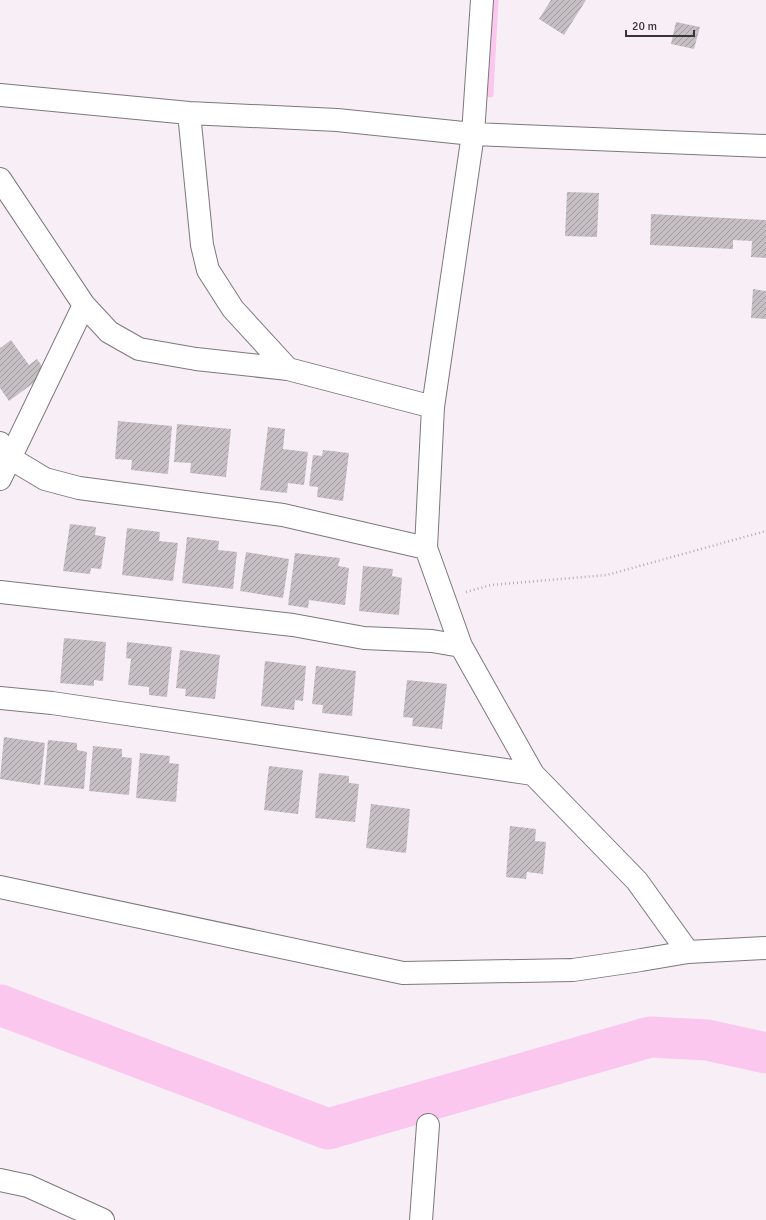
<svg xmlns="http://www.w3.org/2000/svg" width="766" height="1220" viewBox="0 0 766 1220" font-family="Signika,sans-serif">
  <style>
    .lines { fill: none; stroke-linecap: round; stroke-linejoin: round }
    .stream { stroke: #fbc7ef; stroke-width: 7 }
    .river { stroke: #fbc7ef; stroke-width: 41 }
    .building { fill: url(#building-hatch) }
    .minor-casing { stroke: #7e777c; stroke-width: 24 }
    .path { stroke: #b4aeb2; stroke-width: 2.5; stroke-dasharray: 1 3; stroke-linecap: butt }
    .minor { stroke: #fff; stroke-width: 22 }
  </style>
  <defs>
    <pattern id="building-hatch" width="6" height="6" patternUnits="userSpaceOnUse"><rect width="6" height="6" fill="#c5bec3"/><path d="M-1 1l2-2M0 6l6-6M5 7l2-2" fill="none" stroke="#a19b9f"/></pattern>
  </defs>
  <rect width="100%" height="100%" fill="#f7eff5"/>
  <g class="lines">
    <!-- stream -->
    <path class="stream" d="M490 94 495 0"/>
    <!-- river -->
    <path class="river" d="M0 1005 328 1129 650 1037 707 1040 766 1053"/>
  </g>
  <!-- building -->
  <path class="building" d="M551 0H586L564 35 539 19Z
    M676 22 700 27 694 49 671 44Z
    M567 192 599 193 597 237 565 236Z
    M651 214 766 220V258L751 257 752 241 733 240V249L650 245Z
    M753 289 766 291V319L751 318Z
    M11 340 29 365 37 359 47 373 9 401 0 388V348Z
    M118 421 172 426 168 474 131 470 132 460 115 459Z
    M177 424 231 429 226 477 190 473 191 463 174 462Z
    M268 427 285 429 283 449 308 452 304 485 288 483 287 493 260 490Z
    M323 450 349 453 343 501 317 497 318 487 309 486 313 455 322 456Z
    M70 524 96 527 95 535 106 537 101 569 91 568 90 574 63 571Z
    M127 528 160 532 159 541 178 543 173 581 122 575Z
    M187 537 219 541 218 550 237 552 233 589 182 583Z
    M246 552 289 559 283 598 240 591Z
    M295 553 340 558 338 566 349 568 345 605 309 600 308 608 288 605Z
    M363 566 393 569 392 576 402 578 399 615 359 611Z
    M64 638 106 642 103 681 94 680V686L60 683Z
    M127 642 172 647 167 697 149 695V687L128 685 131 659 126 658Z
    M180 650 220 655 215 699 185 696 186 689 176 688Z
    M265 661 306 666 303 701 295 700 294 710 261 706Z
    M316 666 356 671 352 716 322 713 323 705 312 704Z
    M407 680 447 684 442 729 412 726 413 718 403 717Z
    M4 737 45 743 40 785 0 779Z
    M48 740 77 743V750L87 752 84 789 44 785Z
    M93 746 122 749V757L132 758 129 795 89 791Z
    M140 753 170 756 169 763 179 764 176 802 136 798Z
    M269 766 303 770 298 814 264 810Z
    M319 773 349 776V783L359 784 355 822 315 818Z
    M371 804 410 809 406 853 366 848Z
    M510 826 536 829 535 841 546 842 543 874 527 872 526 879 506 877Z"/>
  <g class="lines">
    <defs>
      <path id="minor" d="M482 0 473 134 433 407 426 548 461 646 533 774 637 881 688 952
        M0 95 189 113 337 120 473 134 766 146
        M189 113 202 245 208 270 233 309 288 369
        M0 179 84 305 109 332 139 349 196 359 288 369 433 407
        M0 443 10 458 45 479 79 488 283 515 426 548
        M0 479 84 305
        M0 592 293 625 364 638 432 641 461 646
        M0 698 52 703 533 774
        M0 887 403 973 573 970 641 960 688 952 766 948
        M0 1180 28 1186 103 1220
        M421 1220 428 1125"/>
    </defs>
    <!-- minor casing -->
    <use href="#minor" class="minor-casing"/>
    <!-- path -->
    <path class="path" d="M466 592 491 585 607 575 766 531"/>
    <!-- minor -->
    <use href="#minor" class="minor"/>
  </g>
  <!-- scale -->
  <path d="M626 30v6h68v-6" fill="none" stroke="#383537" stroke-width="2"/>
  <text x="632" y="30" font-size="12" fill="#383537" stroke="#f7eff5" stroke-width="3" paint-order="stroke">20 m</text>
</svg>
